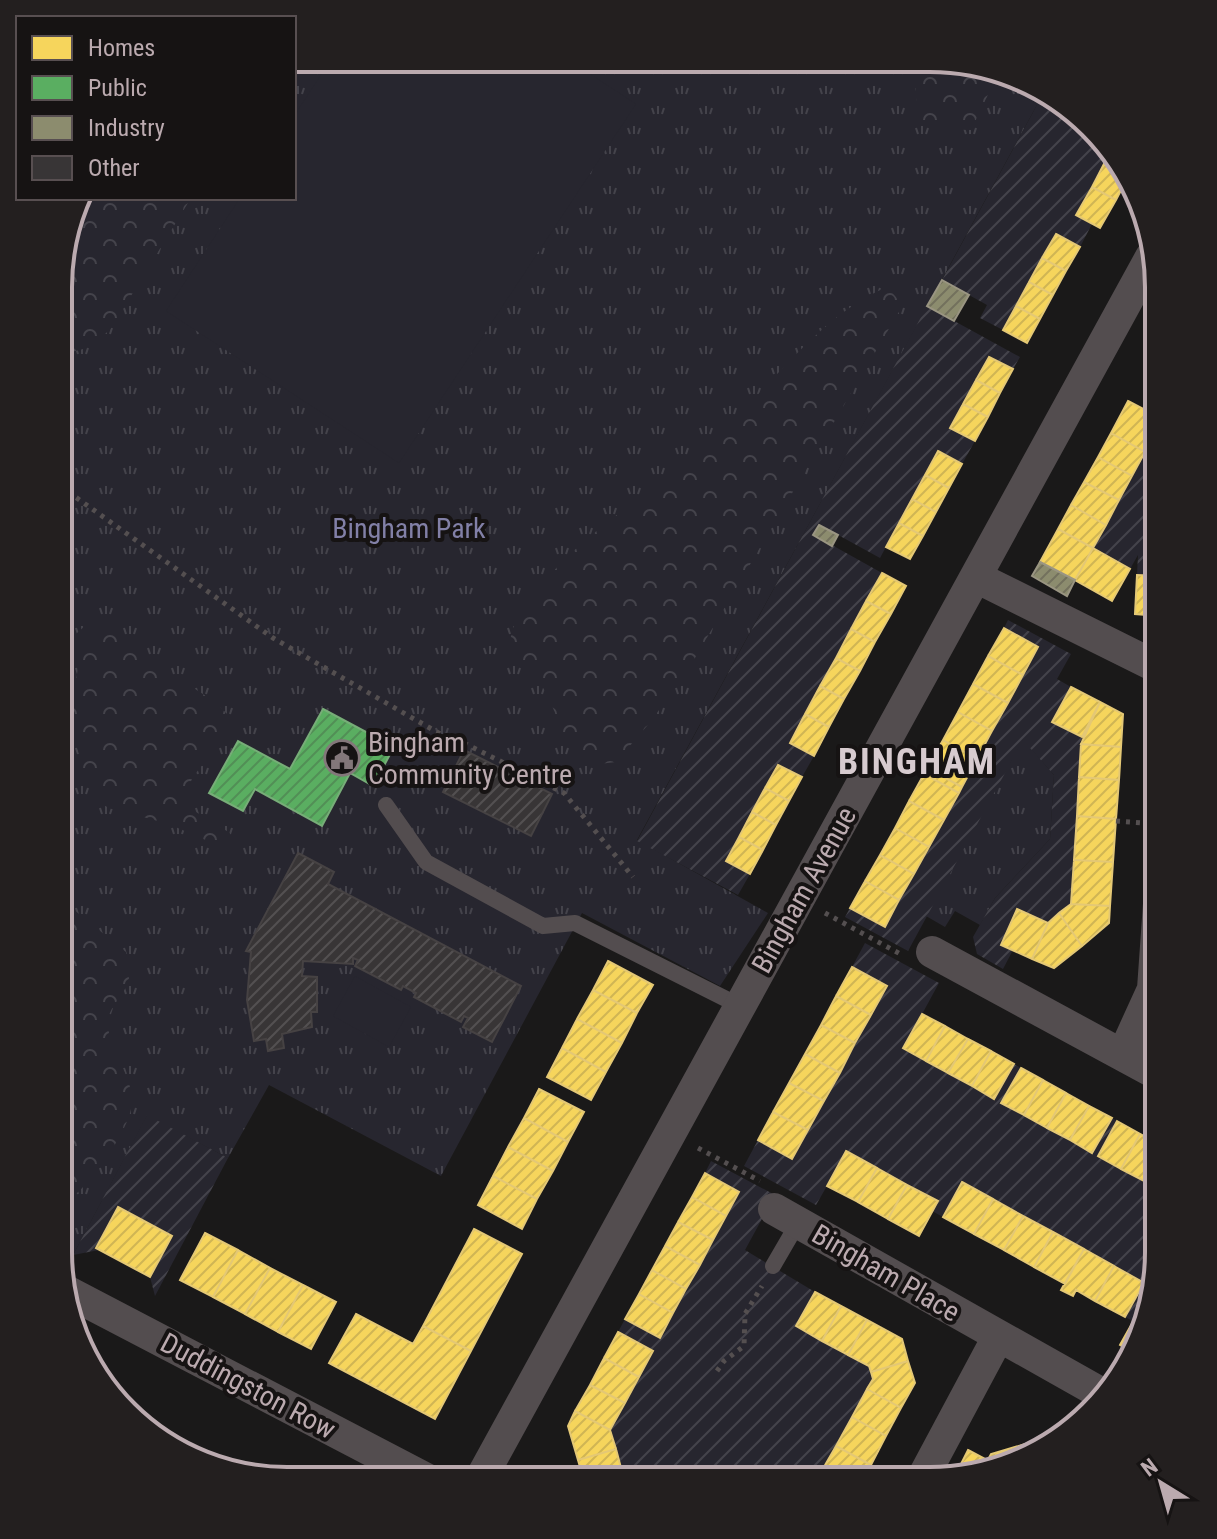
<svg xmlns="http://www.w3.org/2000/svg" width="1217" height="1539" viewBox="0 0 1217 1539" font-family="'Roboto Condensed',sans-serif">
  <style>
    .grass { fill: url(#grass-tufts) }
    .forest { fill: url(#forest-crowns) }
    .garden { fill: url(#garden-furrows) }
    .pitch { fill: #27262f }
    .homes { fill: url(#homes-hatch); stroke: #e4c875; stroke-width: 2 }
    .public { fill: url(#public-hatch); stroke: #77ad78; stroke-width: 2 }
    .industry { fill: url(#industry-hatch); stroke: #9a9582; stroke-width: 2 }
    .building { fill: url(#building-hatch); stroke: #464243; stroke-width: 2 }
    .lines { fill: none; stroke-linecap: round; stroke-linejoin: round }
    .path { stroke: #544f50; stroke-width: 5; stroke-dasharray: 4 6; stroke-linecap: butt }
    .service { stroke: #534d4f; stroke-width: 16 }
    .minor { stroke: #534d4f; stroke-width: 32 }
    .labels { text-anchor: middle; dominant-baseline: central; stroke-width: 8; stroke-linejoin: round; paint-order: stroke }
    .park-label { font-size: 28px; fill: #8280a7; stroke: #161313 }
    .poi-label { font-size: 28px; fill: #bbaaaf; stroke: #161313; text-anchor: start }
    .street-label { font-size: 28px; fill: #bbaaaf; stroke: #161313 }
    .district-label { font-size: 36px; font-weight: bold; letter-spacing: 2px; fill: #d7cbcf; stroke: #161313 }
    .rim { fill: none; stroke: #bbaaaf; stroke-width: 4 }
  </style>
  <defs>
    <pattern id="grass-tufts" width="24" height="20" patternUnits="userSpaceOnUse" patternTransform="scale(2)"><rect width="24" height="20" fill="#27262f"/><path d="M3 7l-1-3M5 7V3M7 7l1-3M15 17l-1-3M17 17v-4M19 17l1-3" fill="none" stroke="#44434b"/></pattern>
    <pattern id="forest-crowns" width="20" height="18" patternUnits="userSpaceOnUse" patternTransform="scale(2)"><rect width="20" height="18" fill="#27262f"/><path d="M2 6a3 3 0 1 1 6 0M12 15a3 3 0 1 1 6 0" fill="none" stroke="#44434b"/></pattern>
    <pattern id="garden-furrows" width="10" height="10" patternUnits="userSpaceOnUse" patternTransform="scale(2)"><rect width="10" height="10" fill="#27262f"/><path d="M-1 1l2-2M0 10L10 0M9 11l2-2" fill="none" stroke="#44434b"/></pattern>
    <pattern id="homes-hatch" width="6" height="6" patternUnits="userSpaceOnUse" patternTransform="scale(2)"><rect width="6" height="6" fill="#f6d55c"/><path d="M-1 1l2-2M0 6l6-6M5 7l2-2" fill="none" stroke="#d0b554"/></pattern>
    <pattern id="public-hatch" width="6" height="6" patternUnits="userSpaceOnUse" patternTransform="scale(2)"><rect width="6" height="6" fill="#5aae61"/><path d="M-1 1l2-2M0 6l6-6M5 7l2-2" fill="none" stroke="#528f56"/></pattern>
    <pattern id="industry-hatch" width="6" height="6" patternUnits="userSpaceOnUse" patternTransform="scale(2)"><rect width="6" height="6" fill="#8c8c6e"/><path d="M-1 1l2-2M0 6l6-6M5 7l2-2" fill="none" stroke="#73715d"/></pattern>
    <pattern id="building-hatch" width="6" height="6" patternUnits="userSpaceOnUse" patternTransform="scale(2)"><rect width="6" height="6" fill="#383536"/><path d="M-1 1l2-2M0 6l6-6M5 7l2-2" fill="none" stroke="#535051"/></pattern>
  </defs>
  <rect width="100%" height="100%" fill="#1a1919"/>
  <!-- grass -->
  <path class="grass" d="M294 58 961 60 1044 92 637 840 768 913 720 986 582 913 441 1176 269 1085 228 1158 147 1116 73 1255 58 1246 60 256 80 198H294Z
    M1023 739 1054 775 1050 839 995 898 980 925 955 911 945 927 926 916Z"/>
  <!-- forest -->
  <path class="forest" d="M912 60H961L998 74 971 130 930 129 919 118Z
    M80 198H191L112 327C98 342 82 355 60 351V256Z
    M887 287 903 305 692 663 652 720 616 762 591 765 567 743 549 698 532 669 510 648C510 618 530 598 549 576 597 522 661 487 714 439 768 390 819 315 887 287Z
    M88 623C125 636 146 658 178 679 198 691 213 698 228 715 222 759 190 765 186 797L196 812 230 833 227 846C203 842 187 830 164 823 115 806 94 820 81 761 78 748 72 732 72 719 72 686 83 669 76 634Z
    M59 903 68 905 126 952C127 960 131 974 128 982 123 998 106 1008 108 1026 110 1054 137 1080 131 1109 127 1133 82 1200 58 1205Z"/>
  <!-- garden -->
  <path class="garden" d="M1044 92 1058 97 1110 153 1076 214 1092 224 1080 247 1055 234 1003 330 980 318 987 305 942 280Z
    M927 306 1020 357 1013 369 989 357 951 428 975 441 962 464 937 452 880 558 820 525 814 535 882 573 790 742 814 756 802 777 778 765 726 860 750 874 738 895 637 841Z
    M1159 427V516L1152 529 1159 530V576L1137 575 1138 555 1130 569 1093 548Z
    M1008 620 1071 654 1057 679 1071 687 1052 721 1082 737 1071 904 1048 923 1017 909 1001 945 1013 950 1003 969 977 954 973 937 995 898 1050 839 1054 775 1023 740 908 951 845 917 850 908 885 927 1038 648 1004 628Z
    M865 943 939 983 903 1049 994 1099 1014 1064 1021 1068 1002 1103 1092 1152 1112 1118 1117 1121 1099 1156 1159 1189 1158 1268 1143 1313 1139 1311 1133 1321 1125 1317 1144 1283 963 1183 943 1217 932 1211 937 1201 847 1151 816 1205 744 1166 758 1140 792 1159 887 986 852 967Z
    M147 1115 228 1158 155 1296 150 1277 172 1236 73 1255Z
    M711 1161 775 1195 745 1250 815 1292 796 1326 869 1366 873 1379 817 1481H698L704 1469 694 1470 689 1481H644L621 1468 610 1430 653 1351 618 1332 625 1319 660 1337 739 1192 705 1173Z"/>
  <!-- pitch -->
  <path class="pitch" d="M332 58 567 59 636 104 399 463 166 311 240 198H294V116Z
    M355 976 411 1007 389 1047 333 1016Z"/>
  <!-- homes -->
  <path class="homes" d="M1107 158 1129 175 1116 200 1092 187Z
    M1092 187 1116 200 1100 228 1076 215Z
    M1056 234 1080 247 1066 271 1042 258Z
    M1042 258 1066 271 1053 295 1029 282Z
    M1029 282 1053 295 1040 319 1016 306Z
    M1016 306 1040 319 1027 343 1003 330Z
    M989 357 1013 369 1000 393 976 380Z
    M976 380 1000 393 988 417 963 404Z
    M1128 401 1159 417V427L1145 452 1111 433Z
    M963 404 988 417 975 441 950 428Z
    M1111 433 1145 452 1132 476 1098 457Z
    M938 451 962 464 949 488 925 475Z
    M1098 457 1132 476 1119 500 1084 482Z
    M925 475 949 488 936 512 912 499Z
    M1084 482 1119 500 1106 525 1071 505Z
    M912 499 936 512 923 536 899 523Z
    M1071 505 1106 525 1093 548 1058 529Z
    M899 523 923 536 910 559 886 547Z
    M1058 529 1093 548 1075 580 1040 562Z
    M1093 548 1130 569 1112 601 1075 580Z
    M882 573 906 586 891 614 866 601Z
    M1137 575 1159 576V616L1135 614Z
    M866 601 891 614 875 642 851 629Z
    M1004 628 1038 647 1023 675 988 656Z
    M851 629 875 642 860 671 836 658Z
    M988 656 1023 675 1008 703 973 684Z
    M836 658 860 671 844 699 820 686Z
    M973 684 1008 703 992 731 958 712Z
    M820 686 844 699 829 727 805 714Z
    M1071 687 1100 702 1082 737 1052 722Z
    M1100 702 1123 714 1121 747 1081 744Z
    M958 712 992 731 977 759 943 740Z
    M805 714 829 727 814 756 790 743Z
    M943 740 977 759 962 787 927 768Z
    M1081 744 1121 747 1119 780 1079 777Z
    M778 765 802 777 789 801 765 788Z
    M927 768 962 787 959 793 924 774Z
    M924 774 959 793 944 820 909 801Z
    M1079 777 1119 780 1116 819 1077 816Z
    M765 788 789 801 776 825 752 812Z
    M909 801 944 820 929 847 895 828Z
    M752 812 776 825 763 850 739 837Z
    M1077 816 1116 819 1113 862 1074 860Z
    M895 828 929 847 914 874 880 855Z
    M739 837 763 850 750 874 726 861Z
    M880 855 914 874 899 900 865 881Z
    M1074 860 1113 862 1110 906 1071 904Z
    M865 881 899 900 885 927 850 908Z
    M1071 904 1110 906 1109 923 1082 946 1059 913Z
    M1017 909 1048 923 1032 959 1001 945Z
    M1059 913 1082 946 1054 968 1032 959 1048 923Z
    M608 961 653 985 637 1013 593 990Z
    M852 967 887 986 871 1015 836 996Z
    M593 990 637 1013 622 1043 577 1019Z
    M836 996 871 1015 855 1043 821 1025Z
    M922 1014 945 1026 926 1061 903 1048Z
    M577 1019 622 1043 606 1072 562 1048Z
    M821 1025 855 1043 840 1073 805 1054Z
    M945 1026 968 1039 948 1073 926 1061Z
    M968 1039 991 1051 972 1086 948 1073Z
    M562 1048 606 1072 591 1100 547 1077Z
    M991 1051 1014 1064 994 1099 972 1086Z
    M805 1054 840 1073 824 1101 789 1083Z
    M1021 1068 1043 1080 1024 1115 1001 1103Z
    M1043 1080 1066 1093 1047 1128 1024 1115Z
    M789 1083 824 1101 808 1130 773 1112Z
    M539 1089 584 1112 568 1142 524 1118Z
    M1066 1093 1089 1106 1070 1140 1047 1128Z
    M1089 1106 1112 1118 1092 1153 1070 1140Z
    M773 1112 808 1130 792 1159 758 1140Z
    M524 1118 568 1142 553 1171 508 1147Z
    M1117 1121 1140 1134 1121 1169 1098 1156Z
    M1140 1134 1159 1144V1154L1144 1181 1121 1169Z
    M508 1147 553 1171 537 1199 493 1176Z
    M846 1151 877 1168 858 1202 827 1186Z
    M1159 1154V1189L1144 1181Z
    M877 1168 907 1185 888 1219 858 1202Z
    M705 1173 739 1192 726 1216 692 1197Z
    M493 1176 537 1199 522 1229 478 1205Z
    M962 1182 993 1199 974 1234 943 1217Z
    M907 1185 938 1201 919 1236 888 1219Z
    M692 1197 726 1216 713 1240 678 1222Z
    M993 1199 1023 1216 1004 1250 974 1234Z
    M118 1207 172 1236 150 1277 96 1248Z
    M1023 1216 1053 1232 1034 1267 1004 1250Z
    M678 1222 713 1240 700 1265 665 1246Z
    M474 1229 522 1254 471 1351 423 1326Z
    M1053 1232 1084 1249 1065 1284 1034 1267Z
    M205 1233 238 1250 213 1297 180 1280Z
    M665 1246 700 1265 686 1289 652 1270Z
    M1084 1249 1114 1266 1095 1301 1076 1290 1073 1296 1061 1290Z
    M238 1250 270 1268 245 1314 213 1297Z
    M1114 1266 1144 1283 1125 1317 1095 1301Z
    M270 1268 303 1285 278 1332 245 1314Z
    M652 1270 686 1289 673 1313 639 1294Z
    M303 1285 336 1302 311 1349 278 1332Z
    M815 1292 841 1306 822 1341 796 1326Z
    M639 1294 673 1313 660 1338 625 1319Z
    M841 1306 867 1320 848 1355 822 1341Z
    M1139 1311 1143 1313 1130 1351 1120 1345Z
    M356 1314 413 1344 423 1326 471 1351 435 1419 329 1363Z
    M867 1320 902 1339 908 1361 871 1372 869 1366 848 1355Z
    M618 1332 653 1351 639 1377 604 1358Z
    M604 1358 639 1377 625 1403 590 1385Z
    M908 1361 915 1383 901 1408 867 1389 873 1379 871 1372Z
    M590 1385 625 1403 610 1430 575 1411Z
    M867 1389 901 1408 886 1436 852 1417Z
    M575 1411 610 1430 616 1449 578 1460 568 1426Z
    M852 1417 886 1436 871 1465 836 1446Z
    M1063 1433 1044 1451 1035 1453 1032 1442Z
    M1032 1442 1035 1453 983 1469 991 1454Z
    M836 1446 871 1465 862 1481H832L820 1474Z
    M616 1449 621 1468 615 1481H584L578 1460Z
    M968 1450 987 1460 983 1469 973 1472 960 1466Z
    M621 1468 644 1481H615Z"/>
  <!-- public -->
  <path class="public" d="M323 709 394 747 373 786 350 773 322 826 255 789 243 811 209 793 238 741 290 769Z"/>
  <!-- industry -->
  <path class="industry" d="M942 280 969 295 954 321 927 306Z
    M819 525 838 535 832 546 813 535Z
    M1040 562 1075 580 1067 596 1032 576Z"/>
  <!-- building -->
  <path class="building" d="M464 750 552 794 531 836 443 792Z
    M298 853 334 872 328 884 521 986 492 1042 463 1027 468 1018 464 1016 461 1022 414 997 416 993 403 986 401 990 355 966 358 960 353 958V964L303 961 302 976 317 977V1012H311L312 1027 282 1034 284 1048 268 1051 266 1039 254 1041 247 1000 251 952 246 951Z"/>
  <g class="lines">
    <!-- path -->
    <path class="path" d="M60 486 273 638 449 739 464 743 564 793 633 877
      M908 762 925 771
      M1116 821 1159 824
      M825 913 904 956
      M698 1148 760 1181
      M717 1371 724 1361 744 1346 745 1314 762 1286"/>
    <!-- service -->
    <path class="service" d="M386 805 426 862 543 926 575 923 740 1006
      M773 1266 798 1223"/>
    <!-- minor -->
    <path class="minor" d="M976 577 1159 668
      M932 952 1159 1075
      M1123 1055 1153 989 1159 904
      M774 1209 1104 1395
      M68 1292 428 1480
      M480 1480 1151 257
      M921 1481 998 1337"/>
  </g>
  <!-- icons -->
  <defs>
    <symbol id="civic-ring" viewBox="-11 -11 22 22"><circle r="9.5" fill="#161313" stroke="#83777a" stroke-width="1.5"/><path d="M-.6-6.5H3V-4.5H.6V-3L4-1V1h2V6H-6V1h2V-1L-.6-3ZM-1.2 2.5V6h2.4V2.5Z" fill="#83777a"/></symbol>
  </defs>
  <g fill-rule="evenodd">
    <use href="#civic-ring" x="322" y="738" width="40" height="40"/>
  </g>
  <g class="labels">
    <!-- park labels -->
    <g class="park-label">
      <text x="409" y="528">Bingham Park</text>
    </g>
    <!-- poi labels -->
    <g class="poi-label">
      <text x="368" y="742">Bingham<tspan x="368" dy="32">Community Centre</tspan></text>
    </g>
    <!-- street labels -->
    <g class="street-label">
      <text transform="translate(804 890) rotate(-61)">Bingham Avenue</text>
      <text transform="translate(886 1273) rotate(30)">Bingham Place</text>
      <text transform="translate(248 1386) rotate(28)">Duddingston Row</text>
    </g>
    <!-- district labels -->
    <g class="district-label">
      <text x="917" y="762">BINGHAM</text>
    </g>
  </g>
  <!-- crop -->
  <path d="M0 0H1217V1539H0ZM287 72H930A215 215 0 0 1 1145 287V1252A215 215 0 0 1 930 1467H287A215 215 0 0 1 72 1252V287A215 215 0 0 1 287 72Z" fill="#231f1f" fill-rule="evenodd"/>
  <path class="rim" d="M287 72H930A215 215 0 0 1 1145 287V1252A215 215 0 0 1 930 1467H287A215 215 0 0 1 72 1252V287A215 215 0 0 1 287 72Z"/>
  <!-- legend -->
  <rect x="16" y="16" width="280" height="184" fill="#161313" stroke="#584f51" stroke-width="2"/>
  <rect x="32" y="36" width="40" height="24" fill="#f6d55c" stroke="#584f51" stroke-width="2"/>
  <text x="88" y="56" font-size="24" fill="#bbaaaf">Homes</text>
  <rect x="32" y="76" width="40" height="24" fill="#5aae61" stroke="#584f51" stroke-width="2"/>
  <text x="88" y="96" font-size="24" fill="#bbaaaf">Public</text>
  <rect x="32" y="116" width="40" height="24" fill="#8c8c6e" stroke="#584f51" stroke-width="2"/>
  <text x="88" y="136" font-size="24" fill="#bbaaaf">Industry</text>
  <rect x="32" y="156" width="40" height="24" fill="#383536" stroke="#584f51" stroke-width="2"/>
  <text x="88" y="176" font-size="24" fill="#bbaaaf">Other</text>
  <!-- north arrow -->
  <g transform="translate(1161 1483) rotate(323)" stroke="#161313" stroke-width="6" paint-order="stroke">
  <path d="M0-6L14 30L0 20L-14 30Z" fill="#bbaaaf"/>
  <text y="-12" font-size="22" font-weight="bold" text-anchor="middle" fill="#bbaaaf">N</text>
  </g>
</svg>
